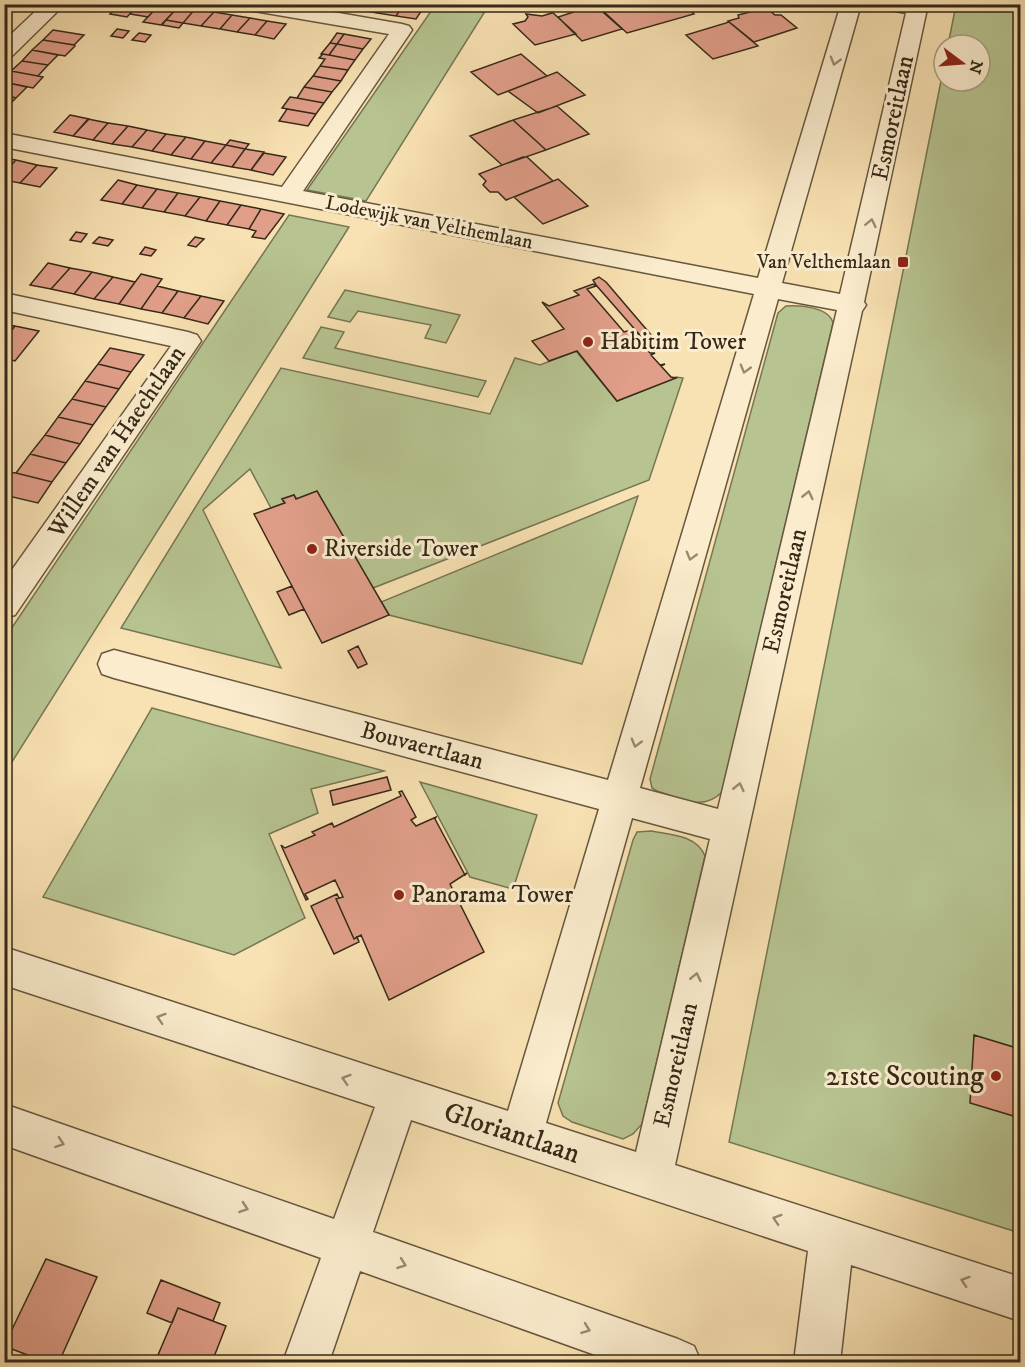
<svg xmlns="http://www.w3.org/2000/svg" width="1025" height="1367" viewBox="0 0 1025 1367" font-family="'IM FELL DW Pica',serif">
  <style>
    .green { fill: #b7c491; stroke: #767654; stroke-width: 1.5 }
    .building { fill: #e19f8a; stroke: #352917; stroke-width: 1.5 }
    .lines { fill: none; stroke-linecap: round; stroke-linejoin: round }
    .minor-casing { stroke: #66573e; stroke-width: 3 }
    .minor { fill: #faeccd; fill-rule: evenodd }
    .oneway { stroke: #988a72 }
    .poi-dot { fill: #8f2418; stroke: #faeccd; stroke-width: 2 }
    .labels { text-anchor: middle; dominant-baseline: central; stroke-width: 6; stroke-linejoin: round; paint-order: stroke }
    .far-street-label { font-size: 20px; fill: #352917; stroke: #faeccd }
    .far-poi-label { font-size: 20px; fill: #352917; stroke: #faeccd; text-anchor: end }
    .street-label { font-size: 24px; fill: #352917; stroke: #faeccd }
    .poi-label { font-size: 24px; fill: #352917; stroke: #faeccd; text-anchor: start }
    .near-poi-label { font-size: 28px; fill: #352917; stroke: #faeccd; text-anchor: end }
    .near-street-label { font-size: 28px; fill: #352917; stroke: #faeccd }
  </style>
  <rect width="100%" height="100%" fill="#f8e1b2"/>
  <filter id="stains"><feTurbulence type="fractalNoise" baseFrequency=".00333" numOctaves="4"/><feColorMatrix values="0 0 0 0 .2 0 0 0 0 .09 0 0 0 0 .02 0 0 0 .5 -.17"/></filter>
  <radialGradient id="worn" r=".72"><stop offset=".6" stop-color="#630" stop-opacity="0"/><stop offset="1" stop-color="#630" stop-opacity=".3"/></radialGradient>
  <!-- green -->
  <path class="green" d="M436 4 489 5 366 201 307 190Z
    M956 5H1020V1233L729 1142 944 66V81H980V45H948Z
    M289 215 349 227 5 773V638Z
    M345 290 460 315 446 343 425 338 431 325 358 311 350 322 328 317Z
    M786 306C800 305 829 307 833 323L722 792C703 812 679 798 657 791L652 788 650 779 778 313Z
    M321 327 344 332 335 348 486 381 478 397 303 358Z
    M576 351 617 401 676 377 683 378 649 480 373 588 294 495 282 499 284 503 271 508 250 469 203 510 281 668 121 628 281 368 490 414 515 358 540 365Z
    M638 496 582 664 389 615 381 602Z
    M152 708 384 771 311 789 318 813 269 834 305 918 234 955 43 897Z
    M420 782 537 815 513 889 470 877Z
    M651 831C671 835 697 835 705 856L642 1124 633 1134 623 1139 572 1122 563 1116 558 1103 633 840 637 832Z"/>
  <!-- building -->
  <path class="building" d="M99 4H119L113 11 95 8Z
    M119 4H139L127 17 110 14Z
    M139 4H160L148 17 130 14Z
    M160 4 179 6 161 25 143 22Z
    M364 4H383L377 13 360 10Z
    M383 4H404L396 16 377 13Z
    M404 4H426L416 19 396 16Z
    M622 4H683L694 14 627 33 602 10Z
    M179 6 195 9 183 23 166 20Z
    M596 6 622 29 582 41 558 17 574 12 572 10 578 8 589 11 598 9Z
    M770 7 773 9 769 10 775 15H781L797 28 754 42 728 21 739 18 738 15Z
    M195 9 214 12 201 26 183 23Z
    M551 11 576 34 535 45 513 24 525 21 528 17 526 14 542 16 552 13Z
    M214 12 232 15 220 29 201 26Z
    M232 15 250 18 237 32 220 29Z
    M250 18 267 21 255 35 237 32Z
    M166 20 183 23 179 28 162 25Z
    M267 21 286 24 274 39 255 35Z
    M729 22 758 46 713 59 686 35Z
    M117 29 129 31 123 38 111 36Z
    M53 30 84 35 74 45 43 40Z
    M139 33 151 35 145 42 132 40Z
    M337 33 344 34 337 44 330 43Z
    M344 34 371 39 363 49 337 44Z
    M43 40 74 45 75 46 65 56 32 50Z
    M330 43 337 44 329 55 321 54Z
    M337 44 363 49 355 60 329 55Z
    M32 50 58 55 48 65 22 61Z
    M323 54 329 55 355 60 348 70 320 66 325 59 319 58Z
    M521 54 547 76 498 95 471 72Z
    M22 61 48 65 38 76 11 71Z
    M320 66 348 70 341 81 313 76Z
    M11 71 38 76 43 77 33 88 4 82V78Z
    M557 72 585 95 538 113 508 91Z
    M313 76 341 81 332 92 304 87Z
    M4 82 27 87 16 98 4 95Z
    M304 87 332 92 324 103 297 98Z
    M4 95 16 98 5 109H4Z
    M290 97 297 98 324 103 316 114 282 108Z
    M557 106 589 134 546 150 513 120Z
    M287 109 316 114 308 126 279 121Z
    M70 115 89 119 73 136 54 132Z
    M88 119 108 123 93 140 73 136Z
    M513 120 546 150 502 165 470 136Z
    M108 123 128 126 112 144 93 140Z
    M128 126 147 130 132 147 112 144Z
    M147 130 166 134 152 151 132 147Z
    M166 134 186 137 171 155 152 151Z
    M186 137 205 141 191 159 171 155Z
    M230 140 249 144 245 149 226 145Z
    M205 141 226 145 211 163 191 159Z
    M226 145 245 149 232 167 211 163Z
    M245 149 264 152 251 170 232 167Z
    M264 153 286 157 273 175 251 170Z
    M523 157H527L553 181 506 200 498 192H490L483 185 486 181 479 174Z
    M4 158 16 160 4 173Z
    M16 160 37 165 20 183 4 180V173Z
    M37 165 57 168 40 187 20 183Z
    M558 179 588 206 543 224 514 197Z
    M118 180 137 185 122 204 101 200Z
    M137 185 157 189 142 208 122 204Z
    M157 189 178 193 164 212 142 208Z
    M178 193 200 197 185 216 164 212Z
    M200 197 220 201 206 221 185 216Z
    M220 201 241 205 227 225 206 221Z
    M241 205 261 209 249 229 227 225Z
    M261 209 284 214 265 239 252 237 256 231 249 229Z
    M76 232 87 234 81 242 70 240Z
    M99 237 113 240 108 246 93 243Z
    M195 237 204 239 196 247 188 245Z
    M145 247 156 250 151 256 140 254Z
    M48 263 70 268 51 289 30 285Z
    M70 268 92 272 74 294 51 289Z
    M92 272 113 277 94 299 74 294Z
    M141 274 162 279 141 309 119 304Z
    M113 277 135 282 119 304 94 299Z
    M599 277 606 282 658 343 651 346 645 341 596 285 593 280Z
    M593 284 596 286 587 289 624 332 634 329 645 341 641 343 650 353H655L651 355 660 365 665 364 661 366 671 377 676 378 617 401 577 351 549 361 532 341 564 329 542 302 549 306 579 295 574 291Z
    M157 286 178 291 162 313 141 309Z
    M178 291 201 296 184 318 162 313Z
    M201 296 224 301 208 324 184 318Z
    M4 324 15 326 4 340Z
    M15 326 39 331 15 361 4 358V340Z
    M110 348 144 355 131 372 98 364Z
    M98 364 131 372 119 389 85 381Z
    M85 381 119 389 106 407 72 399Z
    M72 399 106 407 93 425 58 417Z
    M58 417 93 425 80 444 45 435Z
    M45 435 80 444 66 463 30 454Z
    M30 454 66 463 52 482 16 473Z
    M8 472 16 473 52 482 38 503 4 495V476Z
    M317 491 389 615 322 643 254 514 285 503 282 499 294 495 296 499Z
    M292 586 304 609 289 615 277 592Z
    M358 646 367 664 358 668 348 651Z
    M387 777 391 790 333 805 330 791Z
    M402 791 416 817 411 820 416 826 436 817 435 819 465 875 467 873 450 884 484 952 389 1000 361 935 354 939 336 899 343 897 335 880 305 894 308 899 306 900 281 845 285 848 315 835 312 832 332 823 334 827 401 796 399 792Z
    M337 894 339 898 336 899 354 939 357 937 359 942 334 954 311 906Z
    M974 1035 1020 1049V1118L970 1103Z
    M46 1259 97 1277 59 1362H46L4 1346Z
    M161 1280 220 1303 213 1321 178 1308 172 1323 147 1313Z
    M178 1308 226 1326 212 1362H155Z"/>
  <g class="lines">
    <defs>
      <path id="minor" d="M43 4H65L11 57 4 59V41Z
        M238 4H287L402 24 409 26 412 30 303 191 758 278 841 4H861L782 283 840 294 906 13 880 8 877 4H928L864 302 866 305 862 311 675 1165 1020 1277V1321L851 1265 840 1362H794L808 1251 411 1120 373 1232 678 1339 694 1346 701 1362H615L360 1271 329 1362H283L321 1258 4 1145V1104L334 1219 375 1107 4 985V947L508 1111 599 809 114 678 102 674 98 664 102 654 114 650 608 780 754 294 4 147V133L282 187 389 34 248 10ZM778 299 837 310 718 809 640 788ZM632 818 710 839 636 1152 546 1123Z
        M4 293 188 332 197 335 201 341 15 615 4 618V581L171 346 4 310Z"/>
    </defs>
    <!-- minor casing -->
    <use href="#minor" class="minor-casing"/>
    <!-- minor -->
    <use href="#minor" class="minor"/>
  </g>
  <!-- one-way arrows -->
  <defs><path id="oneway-chevron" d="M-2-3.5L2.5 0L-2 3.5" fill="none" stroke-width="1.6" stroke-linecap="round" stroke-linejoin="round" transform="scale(1.5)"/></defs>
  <g class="oneway">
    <use href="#oneway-chevron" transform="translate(835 61) rotate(106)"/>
    <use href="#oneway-chevron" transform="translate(871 223) rotate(-78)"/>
    <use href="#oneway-chevron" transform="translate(745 369) rotate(106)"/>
    <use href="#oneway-chevron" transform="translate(808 495) rotate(-77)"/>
    <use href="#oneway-chevron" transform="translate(691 556) rotate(106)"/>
    <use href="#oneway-chevron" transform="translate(636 743) rotate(106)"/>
    <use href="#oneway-chevron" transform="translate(739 787) rotate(-77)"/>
    <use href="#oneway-chevron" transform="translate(696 977) rotate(-77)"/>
    <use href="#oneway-chevron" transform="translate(161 1018) rotate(-162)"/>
    <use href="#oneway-chevron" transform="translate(346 1079) rotate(-162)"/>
    <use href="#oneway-chevron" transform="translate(60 1143) rotate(19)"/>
    <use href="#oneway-chevron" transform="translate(244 1208) rotate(19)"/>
    <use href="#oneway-chevron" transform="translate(777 1219) rotate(-162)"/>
    <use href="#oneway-chevron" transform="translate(402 1264) rotate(20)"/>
    <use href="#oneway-chevron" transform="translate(965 1281) rotate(-162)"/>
    <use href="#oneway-chevron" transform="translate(586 1329) rotate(20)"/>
  </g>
  <!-- markers -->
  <g class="poi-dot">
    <rect x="897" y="256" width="12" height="12" rx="3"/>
    <circle cx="588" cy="342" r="6"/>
    <circle cx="312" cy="549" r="6"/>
    <circle cx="399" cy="895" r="6"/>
    <circle cx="996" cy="1076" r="6"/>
  </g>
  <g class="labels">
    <!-- far-street labels -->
    <g class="far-street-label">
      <text transform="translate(429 223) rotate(11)">Lodewijk van Velthemlaan</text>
    </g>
    <!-- far-poi labels -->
    <g class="far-poi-label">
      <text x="891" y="262">Van Velthemlaan</text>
    </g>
    <!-- street labels -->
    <g class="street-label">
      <text transform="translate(893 118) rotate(-78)">Esmoreitlaan</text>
      <text transform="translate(117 442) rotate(-56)">Willem van Haechtlaan</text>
      <text transform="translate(785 591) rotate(-77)">Esmoreitlaan</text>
      <text transform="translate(422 746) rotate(15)">Bouvaertlaan</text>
      <text transform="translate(676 1065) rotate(-77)">Esmoreitlaan</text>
    </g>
    <!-- poi labels -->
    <g class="poi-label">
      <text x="600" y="342">Habitim Tower</text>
      <text x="324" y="549">Riverside Tower</text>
      <text x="411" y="895">Panorama Tower</text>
    </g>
    <!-- near-poi labels -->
    <g class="near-poi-label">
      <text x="984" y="1076">21ste Scouting</text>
    </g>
    <!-- near-street labels -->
    <g class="near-street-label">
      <text transform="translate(512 1133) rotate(18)">Gloriantlaan</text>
    </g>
  </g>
  <!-- margin -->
  <rect width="1025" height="1367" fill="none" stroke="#f8e1b2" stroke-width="24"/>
  <rect x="6" y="6" width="1013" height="1355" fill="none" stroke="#352917" stroke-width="3"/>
  <rect x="12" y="12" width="1001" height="1343" fill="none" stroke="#352917" stroke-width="1.5"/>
  <!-- north arrow -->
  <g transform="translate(962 63) rotate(106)"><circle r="28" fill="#faeccd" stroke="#ab9e84" stroke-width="1.5"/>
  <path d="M0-4.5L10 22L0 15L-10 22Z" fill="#8f2418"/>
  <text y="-9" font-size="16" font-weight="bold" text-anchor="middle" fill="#352917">N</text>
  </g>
  <rect width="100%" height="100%" filter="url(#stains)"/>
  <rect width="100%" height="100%" fill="url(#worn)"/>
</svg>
